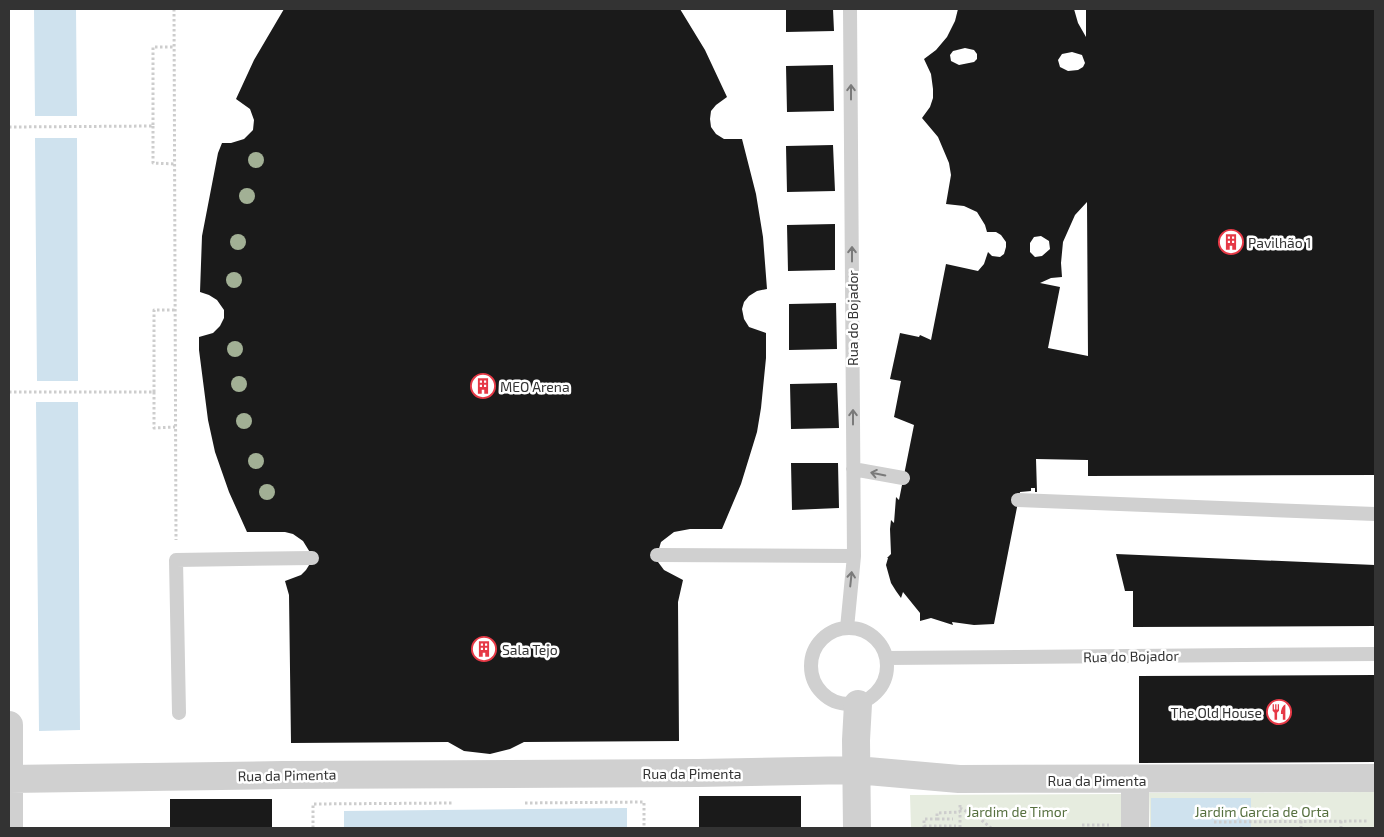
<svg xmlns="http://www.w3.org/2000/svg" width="1384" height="837" viewBox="0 0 1384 837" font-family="'Exo 2',sans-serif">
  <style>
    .green { fill: #e6ecdf }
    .water { fill: #cfe2ee }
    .building { fill: #1a1a1a; fill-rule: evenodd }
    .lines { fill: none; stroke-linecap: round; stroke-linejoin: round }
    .path { stroke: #cdcdcd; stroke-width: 3; stroke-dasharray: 2.5 2.5; stroke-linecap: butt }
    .lane { stroke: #d0d0d0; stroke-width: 14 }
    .street { stroke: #d0d0d0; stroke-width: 28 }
    .tree { fill: #a2b095 }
    .oneway { stroke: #7a7a7a }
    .labels { text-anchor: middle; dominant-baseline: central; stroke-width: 5; stroke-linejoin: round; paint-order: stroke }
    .poi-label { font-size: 14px; fill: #333; stroke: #fff; text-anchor: start }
    .street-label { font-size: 14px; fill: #333; stroke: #fff }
    .park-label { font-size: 14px; fill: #56703f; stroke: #fff }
  </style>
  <rect width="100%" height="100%" fill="#fff"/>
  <!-- green -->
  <path class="green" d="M1375 792V828H1150L1149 793Z
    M1123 794V828H911L910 795Z"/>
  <!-- water -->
  <path class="water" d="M34 9H76L77 116H35Z
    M35 138H77L78 381H37Z
    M36 402H78L80 730 39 731Z
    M1151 798H1251V828H1151Z
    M627 808V828H344V811Z"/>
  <!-- building -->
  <path class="building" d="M284 9H680L705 50 727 97 716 105 711 111 710 119 711 127 716 134 724 139H742L756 194 763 237 767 289 757 291 749 296 744 302 742 309 744 319 749 327 766 333V358L761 408 757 432 741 484 722 529H690L674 532 661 542 657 555 658 562 664 570 683 580 678 602 679 741 524 742 510 749 490 754 464 751 448 742 291 743 289 595 285 581 301 575 306 570 311 562V554L303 541 293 534 285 532H247L229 492 215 452 208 420 199 350V337L213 333 220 326 224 318V310L217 300 209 295 200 292 202 236 218 153 222 143H231L244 139 253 130 254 120 250 109 236 99 254 60Z
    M786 9H833L834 31 786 32Z
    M958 9H1074L1078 23 1086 37V9H1375V475L1088 476V460L1036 459 1037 492H1035V488H1031V491L1020 492 994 624 974 625 952 622 953 625 931 618 920 621V613L903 592 901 598 896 591 891 583 886 565 888 558H887L891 554 890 529 891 520 894 523 896 497 899 500 914 425 894 417 901 381 890 379 900 333 919 337 920 335 931 340 946 264 978 271 984 264 988 252 992 256 1000 257 1004 254 1006 247V242L1001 235 996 232H987L985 225 977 212 964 206 946 204 951 175 949 163 938 137 922 118 930 107 933 98V89L931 74 924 59 936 50 947 37 955 21ZM965 48 974 50 977 54V59L974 62 959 65 951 61 950 55 953 51ZM1072 52 1082 55 1085 63 1083 67 1078 70 1068 71 1060 67 1058 60 1062 54ZM1087 202 1088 356 1048 348 1060 287 1040 283 1051 278 1062 277 1061 263 1063 242 1075 215ZM1041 236 1049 241 1050 249 1042 256 1035 257 1030 252V243L1034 237Z
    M833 65 834 111 787 112 786 66Z
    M833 145 835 191 787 192 786 146Z
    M835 224V270L788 271 787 225Z
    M836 303 837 349 789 350V304Z
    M837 383 839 428 791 429 790 384Z
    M791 463H838L839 508 792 510Z
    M1116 554 1375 565V626L1133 627V591H1125Z
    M1375 675V762L1139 763V676Z
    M699 796H801V828H699Z
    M170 799H272V828H170Z"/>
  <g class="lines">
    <!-- path -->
    <path class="path" d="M174 9 176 540
      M153 126V163L174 164
      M9 127 153 126V47H173
      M9 392H154V310H175
      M154 392V428L175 427
      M525 803 644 802V828
      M960 805V828
      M960 808 979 818 991 828
      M937 819H953
      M1301 821V828
      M1341 821V828
      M1214 822 1367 821
      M1082 825H1109
      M924 826H956
      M313 828V804L453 803
      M924 828V819H937V813L960 812"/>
    <!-- lane -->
    <path class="lane" d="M853 469 903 478
      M1018 500 1375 514
      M657 555 854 556
      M811 666a38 38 0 1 1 76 0a38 38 0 1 1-76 0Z
      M847 628 854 556 850 9
      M887 658 1375 654
      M179 713 176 560 312 558"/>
    <!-- street -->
    <path class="street" d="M9 725V828
      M9 779 283 775 698 773 856 770 959 779 1375 778
      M857 828 856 740 858 704
      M1135 828V780"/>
  </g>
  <!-- trees -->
  <g class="tree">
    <circle cx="256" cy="160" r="8"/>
    <circle cx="247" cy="196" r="8"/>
    <circle cx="238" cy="242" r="8"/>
    <circle cx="234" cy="280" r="8"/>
    <circle cx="235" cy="349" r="8"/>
    <circle cx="239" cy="384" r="8"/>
    <circle cx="244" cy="421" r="8"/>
    <circle cx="256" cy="461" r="8"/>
    <circle cx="267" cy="492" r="8"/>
  </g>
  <!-- one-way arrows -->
  <defs><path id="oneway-shaft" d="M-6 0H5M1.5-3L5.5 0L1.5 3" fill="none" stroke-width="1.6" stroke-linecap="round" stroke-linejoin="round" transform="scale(1.25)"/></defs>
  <g class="oneway">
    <use href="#oneway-shaft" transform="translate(851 92) rotate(-90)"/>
    <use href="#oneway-shaft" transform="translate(852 254) rotate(-90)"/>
    <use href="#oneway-shaft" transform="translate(853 417) rotate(-90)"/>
    <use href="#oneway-shaft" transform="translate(878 474) rotate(-169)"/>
    <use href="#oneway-shaft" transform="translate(851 579) rotate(-84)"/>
  </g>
  <!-- icons -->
  <defs>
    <symbol id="building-ring" viewBox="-11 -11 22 22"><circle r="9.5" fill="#fff" stroke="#e63946" stroke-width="1.5"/><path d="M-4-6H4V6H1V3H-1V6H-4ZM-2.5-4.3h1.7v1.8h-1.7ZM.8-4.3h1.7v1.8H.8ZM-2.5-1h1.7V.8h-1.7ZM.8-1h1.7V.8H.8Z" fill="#e63946"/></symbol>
    <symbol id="restaurant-ring" viewBox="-11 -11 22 22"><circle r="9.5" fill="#fff" stroke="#e63946" stroke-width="1.5"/><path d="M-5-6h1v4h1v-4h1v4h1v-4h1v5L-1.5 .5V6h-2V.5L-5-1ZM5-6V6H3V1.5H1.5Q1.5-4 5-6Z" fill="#e63946"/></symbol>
  </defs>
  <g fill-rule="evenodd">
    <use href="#building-ring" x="1217" y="228" width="28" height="28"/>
    <use href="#building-ring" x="469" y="372" width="28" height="28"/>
    <use href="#building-ring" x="470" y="635" width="28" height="28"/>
    <use href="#restaurant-ring" x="1265" y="698" width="28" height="28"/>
  </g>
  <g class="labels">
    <!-- poi labels -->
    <g class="poi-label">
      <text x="1248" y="242">Pavilhão 1</text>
      <text x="500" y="386">MEO Arena</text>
      <text x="502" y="649">Sala Tejo</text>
      <text x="1262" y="712" text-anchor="end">The Old House</text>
    </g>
    <!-- street labels -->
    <g class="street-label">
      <text transform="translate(852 318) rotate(-90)">Rua do Bojador</text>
      <text transform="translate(1131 656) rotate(-1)">Rua do Bojador</text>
      <text x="692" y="773">Rua da Pimenta</text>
      <text transform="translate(287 775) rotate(-1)">Rua da Pimenta</text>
      <text x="1097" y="780">Rua da Pimenta</text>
    </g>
    <!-- park labels -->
    <g class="park-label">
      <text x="1017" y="811">Jardim de Timor</text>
      <text x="1262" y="811">Jardim Garcia de Orta</text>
    </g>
  </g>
  <!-- border -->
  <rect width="1384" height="837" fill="none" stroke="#333333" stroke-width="20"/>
</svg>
